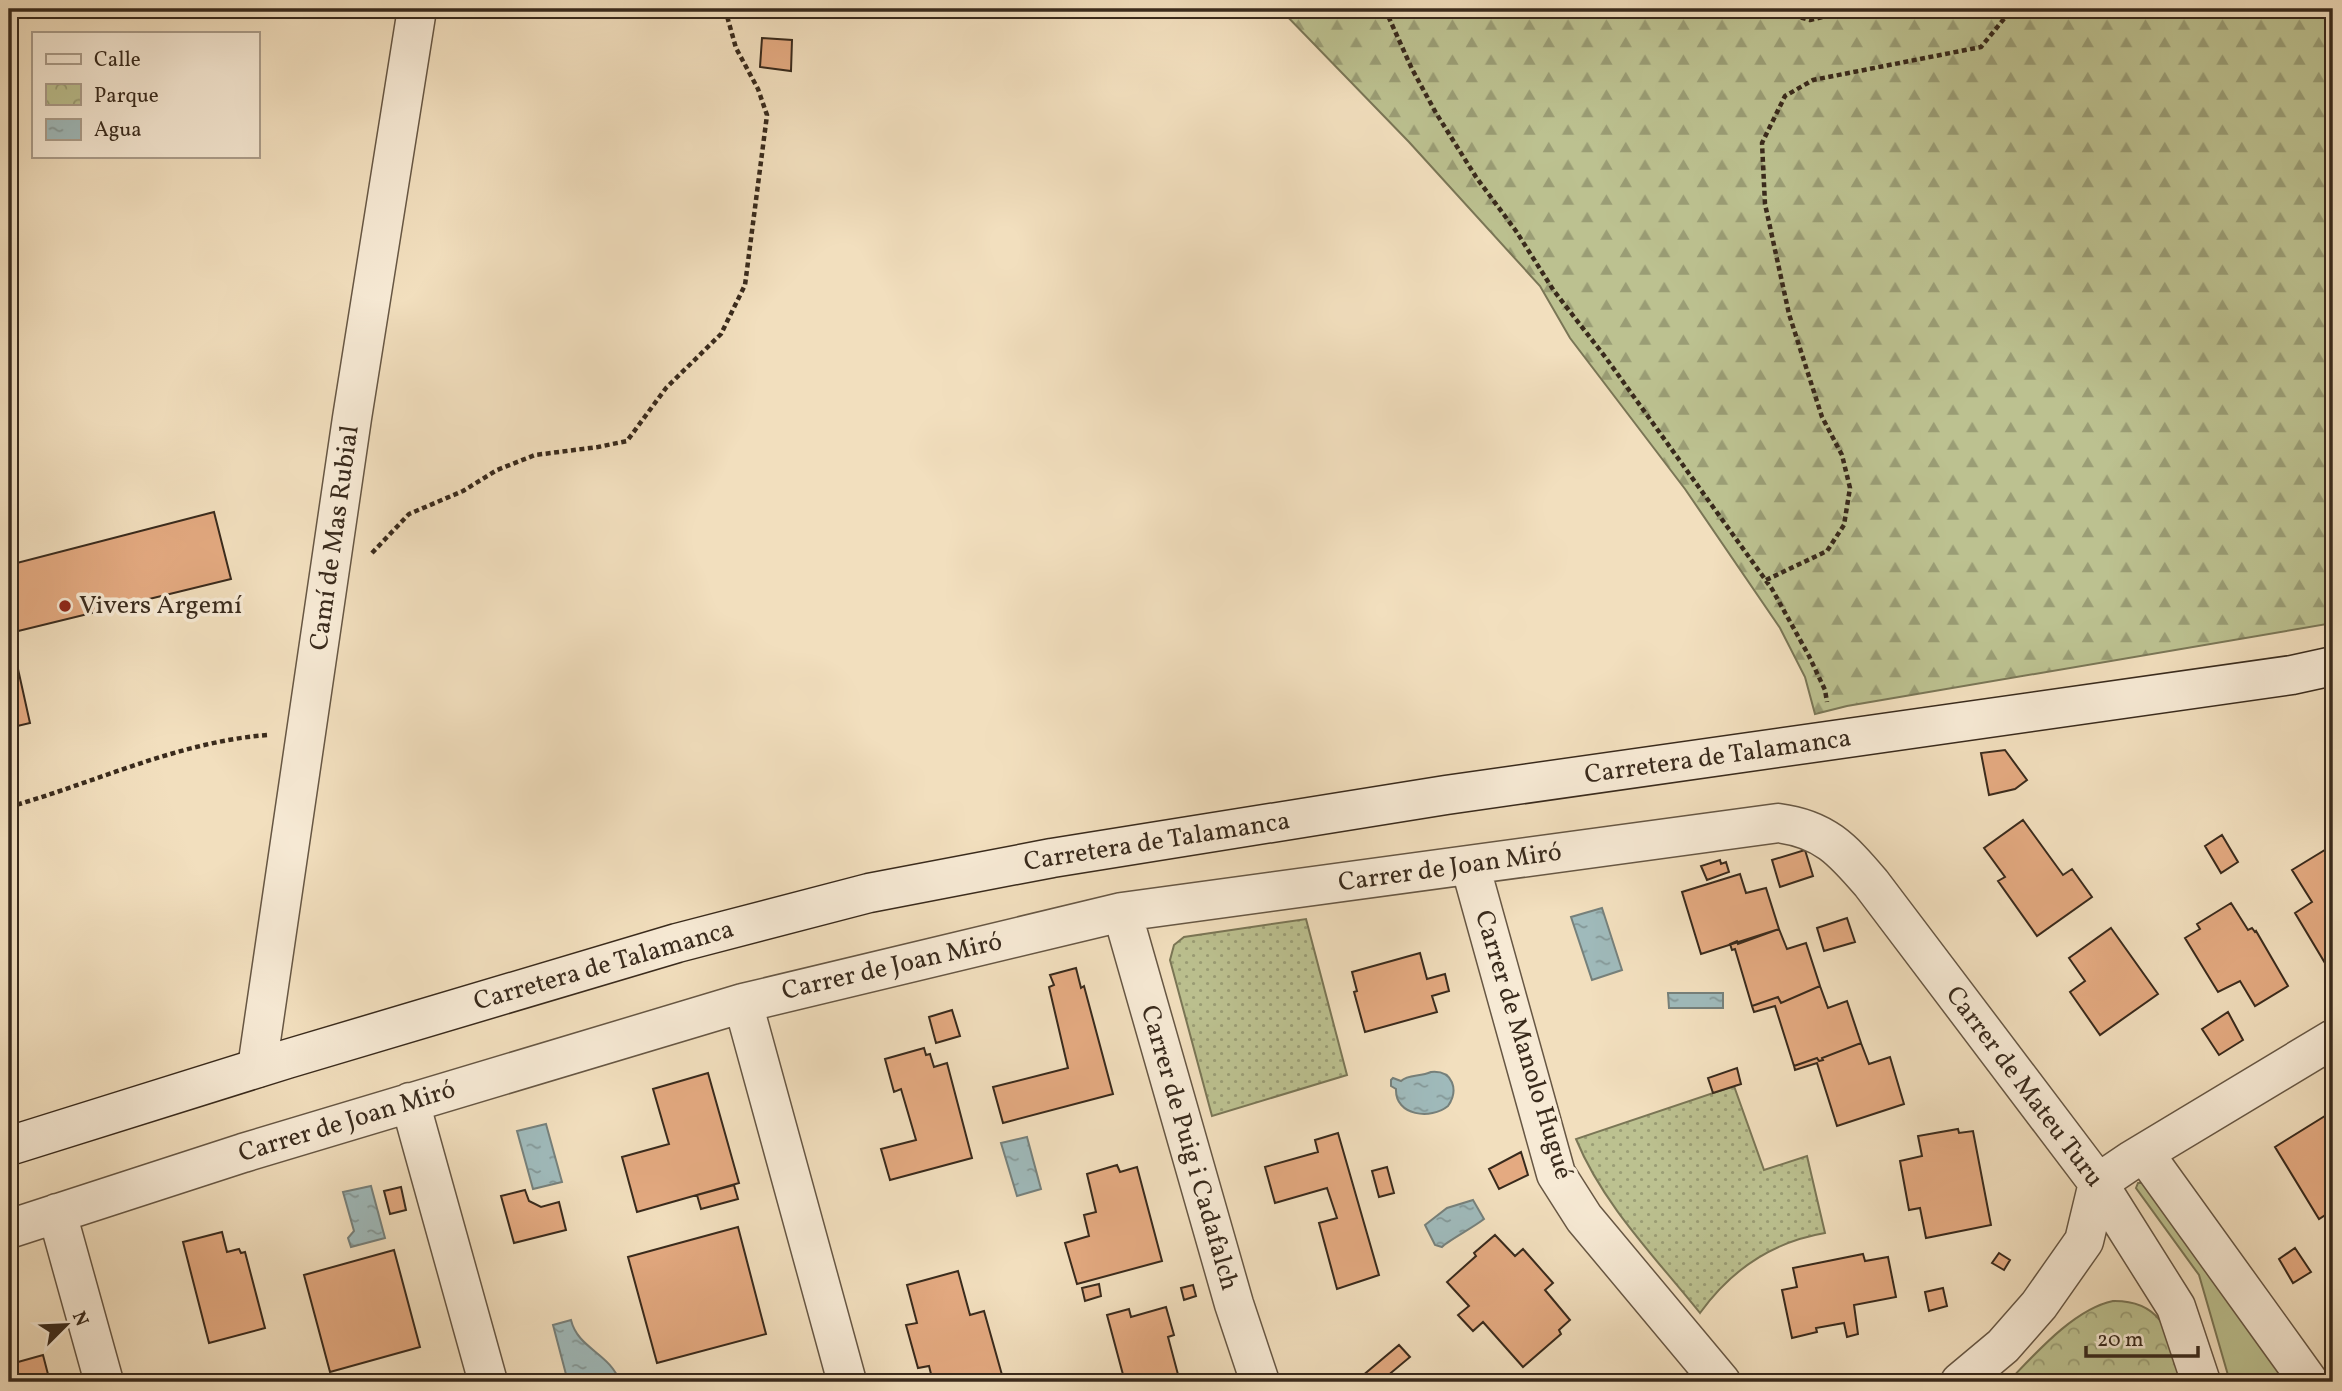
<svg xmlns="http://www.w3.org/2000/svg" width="2342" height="1391" viewBox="0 0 2342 1391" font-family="Vollkorn,serif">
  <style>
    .grass { fill: url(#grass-dots); stroke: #7a7656; stroke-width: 2 }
    .forest { fill: url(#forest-firs); stroke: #7a7656; stroke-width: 2 }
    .park { fill: url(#park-crowns); stroke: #7a7656; stroke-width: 2 }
    .garden { fill: #bcc190; stroke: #7a7656; stroke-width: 2 }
    .water { fill: url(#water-ripples); stroke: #76807b; stroke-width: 2 }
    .building { fill: #e4aa81; stroke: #392a1c; stroke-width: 2 }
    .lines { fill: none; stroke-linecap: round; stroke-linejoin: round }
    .street-casing { stroke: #675744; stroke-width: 41 }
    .secondary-casing { stroke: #392a1c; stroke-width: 41 }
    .path { stroke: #392a1c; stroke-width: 4.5; stroke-dasharray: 5 3.5; stroke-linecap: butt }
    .street { stroke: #f7ead5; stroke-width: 38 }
    .secondary { stroke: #f7ead5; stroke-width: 38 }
    .poi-dot { fill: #8f2418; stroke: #f7ead5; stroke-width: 2.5 }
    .labels { text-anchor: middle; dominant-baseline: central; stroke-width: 7; stroke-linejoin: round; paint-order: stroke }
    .street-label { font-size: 26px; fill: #392a1c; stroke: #f7ead5 }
    .poi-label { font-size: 26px; fill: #392a1c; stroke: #f7ead5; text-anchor: start }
  </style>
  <defs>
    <pattern id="grass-dots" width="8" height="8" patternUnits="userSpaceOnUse" patternTransform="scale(1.75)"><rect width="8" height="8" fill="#bcc190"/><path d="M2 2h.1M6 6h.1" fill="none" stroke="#9a9d75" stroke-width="1.8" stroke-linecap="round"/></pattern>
    <pattern id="forest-firs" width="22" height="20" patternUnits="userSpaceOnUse" patternTransform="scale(1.75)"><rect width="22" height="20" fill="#bcc190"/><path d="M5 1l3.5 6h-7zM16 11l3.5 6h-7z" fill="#9a9d75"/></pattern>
    <pattern id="park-crowns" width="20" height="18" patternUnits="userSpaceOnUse" patternTransform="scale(1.75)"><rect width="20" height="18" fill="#bcc190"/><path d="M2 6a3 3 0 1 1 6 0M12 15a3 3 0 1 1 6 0" fill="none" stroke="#9a9d75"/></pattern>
    <pattern id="water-ripples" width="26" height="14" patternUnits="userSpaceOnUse" patternTransform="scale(1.75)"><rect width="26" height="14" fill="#9fbabb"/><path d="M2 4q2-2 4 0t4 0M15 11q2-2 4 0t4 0" fill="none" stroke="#839797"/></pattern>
  </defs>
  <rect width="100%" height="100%" fill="#f2dfbe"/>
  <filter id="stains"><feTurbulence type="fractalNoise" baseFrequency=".00286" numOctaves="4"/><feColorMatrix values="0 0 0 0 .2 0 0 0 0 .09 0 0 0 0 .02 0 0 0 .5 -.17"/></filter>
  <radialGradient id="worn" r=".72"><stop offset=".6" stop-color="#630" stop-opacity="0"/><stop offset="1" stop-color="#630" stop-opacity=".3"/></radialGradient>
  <!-- grass -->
  <path class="grass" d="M1306 919 1347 1075 1212 1116 1170 960 1174 945 1184 937Z
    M1734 1086 1764 1170 1807 1156 1825 1233C1772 1242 1731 1270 1700 1313 1656 1258 1603 1205 1576 1139Z"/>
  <!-- forest -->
  <path class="forest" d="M1280 9H2333V623L1847 706 1815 714 1805 677 1780 628 1685 489 1570 338 1540 286 1409 142Z"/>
  <!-- park -->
  <path class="park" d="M2113 1301C2167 1300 2171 1342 2185 1382H2008C2035 1354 2074 1309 2113 1301Z"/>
  <!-- garden -->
  <path class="garden" d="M2138 1183H2143L2288 1382H2230L2199 1275 2136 1188Z"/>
  <!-- water -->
  <path class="water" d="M1602 908 1622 970 1592 980 1571 917Z
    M1668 993H1723V1008H1669Z
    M1431 1072C1453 1070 1459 1090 1448 1106 1431 1120 1395 1116 1396 1089L1391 1086V1080L1393 1078 1401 1081C1408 1074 1420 1077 1431 1072Z
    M546 1124 562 1182 533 1189 517 1131Z
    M1027 1137 1041 1189 1017 1196 1001 1143Z
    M371 1186 385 1238 351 1247 348 1238 354 1231 343 1192Z
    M1473 1200 1484 1219C1474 1227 1446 1242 1442 1247L1435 1245 1425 1225 1447 1208Z
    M571 1320C578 1349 610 1353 620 1382H568L553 1325Z"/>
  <!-- building -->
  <path class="building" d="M762 38 792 40 791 71 760 67Z
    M214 512 231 579 10 633 30 723 9 728V565Z
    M2005 750 2027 780 2015 789 1989 795 1981 753Z
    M2023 820 2063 875 2072 869 2092 897 2037 936 1998 881 2005 877 1984 848Z
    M2222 835 2238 862 2221 873 2205 846Z
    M2333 845V958L2325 963 2295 913 2312 902 2292 870Z
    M1805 850 1813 876 1780 887 1772 860Z
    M1720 860 1721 864 1726 862 1729 872 1707 880 1701 866Z
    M1740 874 1746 893 1766 888 1779 929 1701 954 1682 892Z
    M2231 903 2248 930 2252 928 2255 932 2256 931 2288 986 2255 1006 2240 981 2218 992 2185 938 2200 929 2197 924Z
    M1847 918 1855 942 1824 951 1817 928Z
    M2111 928 2158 994 2100 1035 2070 992 2085 981 2069 958Z
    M1779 929 1787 949 1806 943 1820 986 1781 1003 1778 997 1752 1006 1735 949 1732 950 1730 944 1737 941 1738 944Z
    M1420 953 1427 979 1445 974 1449 991 1432 996 1437 1012 1365 1032 1354 992 1357 991 1352 972Z
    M1076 968 1081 988 1084 986 1113 1094 1003 1123 993 1087 1068 1068 1049 987 1054 985 1050 975Z
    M1820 986 1828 1008 1847 1001 1861 1043 1822 1058 1823 1060 1819 1061 1817 1058 1794 1066 1775 1006 1754 1012 1752 1006 1778 997 1781 1003Z
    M952 1010 960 1036 936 1043 929 1017Z
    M2228 1012 2243 1040 2219 1055 2202 1029Z
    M1861 1043 1869 1064 1890 1057 1904 1104 1837 1126 1817 1063 1795 1070 1794 1066 1817 1058 1819 1061 1823 1060 1822 1058Z
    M924 1048 926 1055 930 1054 934 1067 947 1063 972 1158 890 1180 881 1149 916 1140 901 1089 894 1092 885 1059Z
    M1737 1068 1741 1084 1713 1093 1708 1078Z
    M708 1073 739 1183 637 1212 622 1157 669 1144 653 1089Z
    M2333 1111V1210L2319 1219 2275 1147Z
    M1958 1129 1959 1133 1973 1131 1991 1225 1926 1238 1920 1208 1909 1210 1900 1161 1922 1156 1918 1136Z
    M1338 1133 1379 1275 1337 1289 1319 1223 1337 1218 1327 1188 1275 1203 1265 1167 1318 1152 1315 1140Z
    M1521 1152 1528 1175 1499 1189 1489 1169Z
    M1117 1165 1120 1172 1137 1167 1162 1261 1077 1284 1065 1243 1089 1236 1084 1215 1096 1212 1087 1174Z
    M1387 1167 1394 1193 1379 1197 1372 1171Z
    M734 1185 738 1199 701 1209 697 1195Z
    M401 1187 406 1210 390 1214 384 1191Z
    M525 1190 529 1201 541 1207 559 1202 566 1230 514 1243 501 1196Z
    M738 1227 766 1334 657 1363 628 1257Z
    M222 1232 227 1252 239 1249 241 1253 245 1252 265 1328 209 1343 183 1242Z
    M1495 1235 1515 1256 1523 1249 1553 1283 1545 1290 1570 1320 1559 1330 1561 1334 1523 1367 1483 1322 1473 1331 1458 1315 1469 1306 1447 1282 1476 1256 1474 1253Z
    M2295 1248 2311 1272 2293 1283 2279 1259Z
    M394 1250 420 1347 330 1372 304 1275Z
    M1999 1253 2010 1260 2004 1270 1992 1263Z
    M1863 1254 1865 1261 1888 1257 1896 1297 1854 1305 1858 1334 1847 1337 1844 1323 1816 1328 1817 1332 1792 1338 1782 1290 1797 1287 1793 1268Z
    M958 1271 970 1315 984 1311 1004 1382H933L929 1366 918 1368 906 1325 917 1323 907 1285Z
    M1099 1284 1101 1296 1085 1301 1082 1288Z
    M1193 1285 1196 1296 1184 1300 1181 1288Z
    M1943 1288 1947 1306 1929 1311 1925 1292Z
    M1166 1307 1174 1335 1168 1337 1180 1382H1125L1107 1315 1129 1309 1131 1317Z
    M1399 1345 1410 1357 1380 1382H1355Z
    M14 1347 18 1362 43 1355 50 1382H9V1349Z"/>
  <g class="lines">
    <defs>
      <path id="street" d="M1470 865 1556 1174 1584 1218 1721 1382
        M1122 912 1234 1304 1260 1382
        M743 1003 847 1382
        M257 1068 352 418 417 9
        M410 1102 488 1382
        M2144 1153 2309 1382
        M57 1213 104 1382
        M9 1229 243 1153 743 1003 1122 912 1778 823C1824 829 1842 849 1871 883L2098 1183 2176 1307 2201 1382
        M1960 1382 2003 1346 2039 1305 2084 1241 2098 1183 2132 1160 2333 1039"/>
      <path id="secondary" d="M9 1146 287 1059 677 943 869 893 1052 858 1446 795 2292 675 2333 666"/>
    </defs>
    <!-- street casing -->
    <use href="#street" class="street-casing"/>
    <!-- secondary casing -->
    <use href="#secondary" class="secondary-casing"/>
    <!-- path -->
    <path class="path" d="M1385 9 1412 69 1436 113 1476 177 1516 231 1554 291 1606 358 1772 589 1809 656 1825 690 1827 702
      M1768 9 1810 20 1856 9
      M372 553 409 514 463 491 497 470 535 455 598 447 627 441 666 388 721 334 745 285 767 115 758 89 736 48 725 9
      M1766 580 1827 551 1844 525 1850 488 1842 455 1822 417 1789 314 1765 204 1762 143 1785 96 1813 80 1981 47 2012 9
      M9 807C94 783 178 742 267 735"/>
    <!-- street -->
    <use href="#street" class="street"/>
    <!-- secondary -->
    <use href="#secondary" class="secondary"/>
  </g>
  <!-- markers -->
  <circle class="poi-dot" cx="65" cy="606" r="7"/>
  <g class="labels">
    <!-- street labels -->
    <g class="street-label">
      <text transform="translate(335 538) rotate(-82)">Camí de Mas Rubial</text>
      <text transform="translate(1718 757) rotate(-8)">Carretera de Talamanca</text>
      <text transform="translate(1157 842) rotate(-9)">Carretera de Talamanca</text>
      <text transform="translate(1450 868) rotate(-8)">Carrer de Joan Miró</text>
      <text transform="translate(604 966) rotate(-16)">Carretera de Talamanca</text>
      <text transform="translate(892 967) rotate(-13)">Carrer de Joan Miró</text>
      <text transform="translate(1523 1045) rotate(73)">Carrer de Manolo Hugué</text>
      <text transform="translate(2024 1087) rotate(53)">Carrer de Mateu Turu</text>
      <text transform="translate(347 1122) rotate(-17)">Carrer de Joan Miró</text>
      <text transform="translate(1189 1148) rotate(74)">Carrer de Puig i Cadafalch</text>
    </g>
    <!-- poi labels -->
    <g class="poi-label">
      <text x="79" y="606">Vivers Argemí</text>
    </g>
  </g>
  <!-- margin -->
  <rect width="2342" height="1391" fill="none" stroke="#f2dfbe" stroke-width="35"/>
  <rect x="10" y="10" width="2321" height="1370" fill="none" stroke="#392a1c" stroke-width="3.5"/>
  <rect x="18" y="18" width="2307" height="1356" fill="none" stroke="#392a1c" stroke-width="2"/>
  <!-- legend -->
  <rect x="32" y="32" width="228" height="126" fill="#f7ead5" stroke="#ab9d8b" stroke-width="2"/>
  <rect x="46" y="54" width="35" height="10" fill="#f7ead5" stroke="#ab9d8b" stroke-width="2"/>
  <text x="94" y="66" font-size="21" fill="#392a1c">Calle</text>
  <rect x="46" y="84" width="35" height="21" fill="url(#park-crowns)" stroke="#ab9d8b" stroke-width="2"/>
  <text x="94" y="102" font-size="21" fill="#392a1c">Parque</text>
  <rect x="46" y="119" width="35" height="21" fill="url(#water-ripples)" stroke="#ab9d8b" stroke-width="2"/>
  <text x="94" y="136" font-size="21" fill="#392a1c">Agua</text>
  <!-- north arrow -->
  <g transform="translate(66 1325) rotate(66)" stroke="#f7ead5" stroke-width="5" paint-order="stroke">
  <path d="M0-5L12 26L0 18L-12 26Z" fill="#392a1c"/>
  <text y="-10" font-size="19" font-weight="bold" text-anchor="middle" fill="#392a1c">N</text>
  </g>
  <!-- scale -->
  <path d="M2086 1346v10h112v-10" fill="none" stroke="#392a1c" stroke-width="3.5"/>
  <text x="2097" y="1346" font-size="21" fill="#392a1c" stroke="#f7ead5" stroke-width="5" paint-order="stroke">20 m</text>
  <rect width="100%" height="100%" filter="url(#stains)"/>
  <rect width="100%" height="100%" fill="url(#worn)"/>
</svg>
